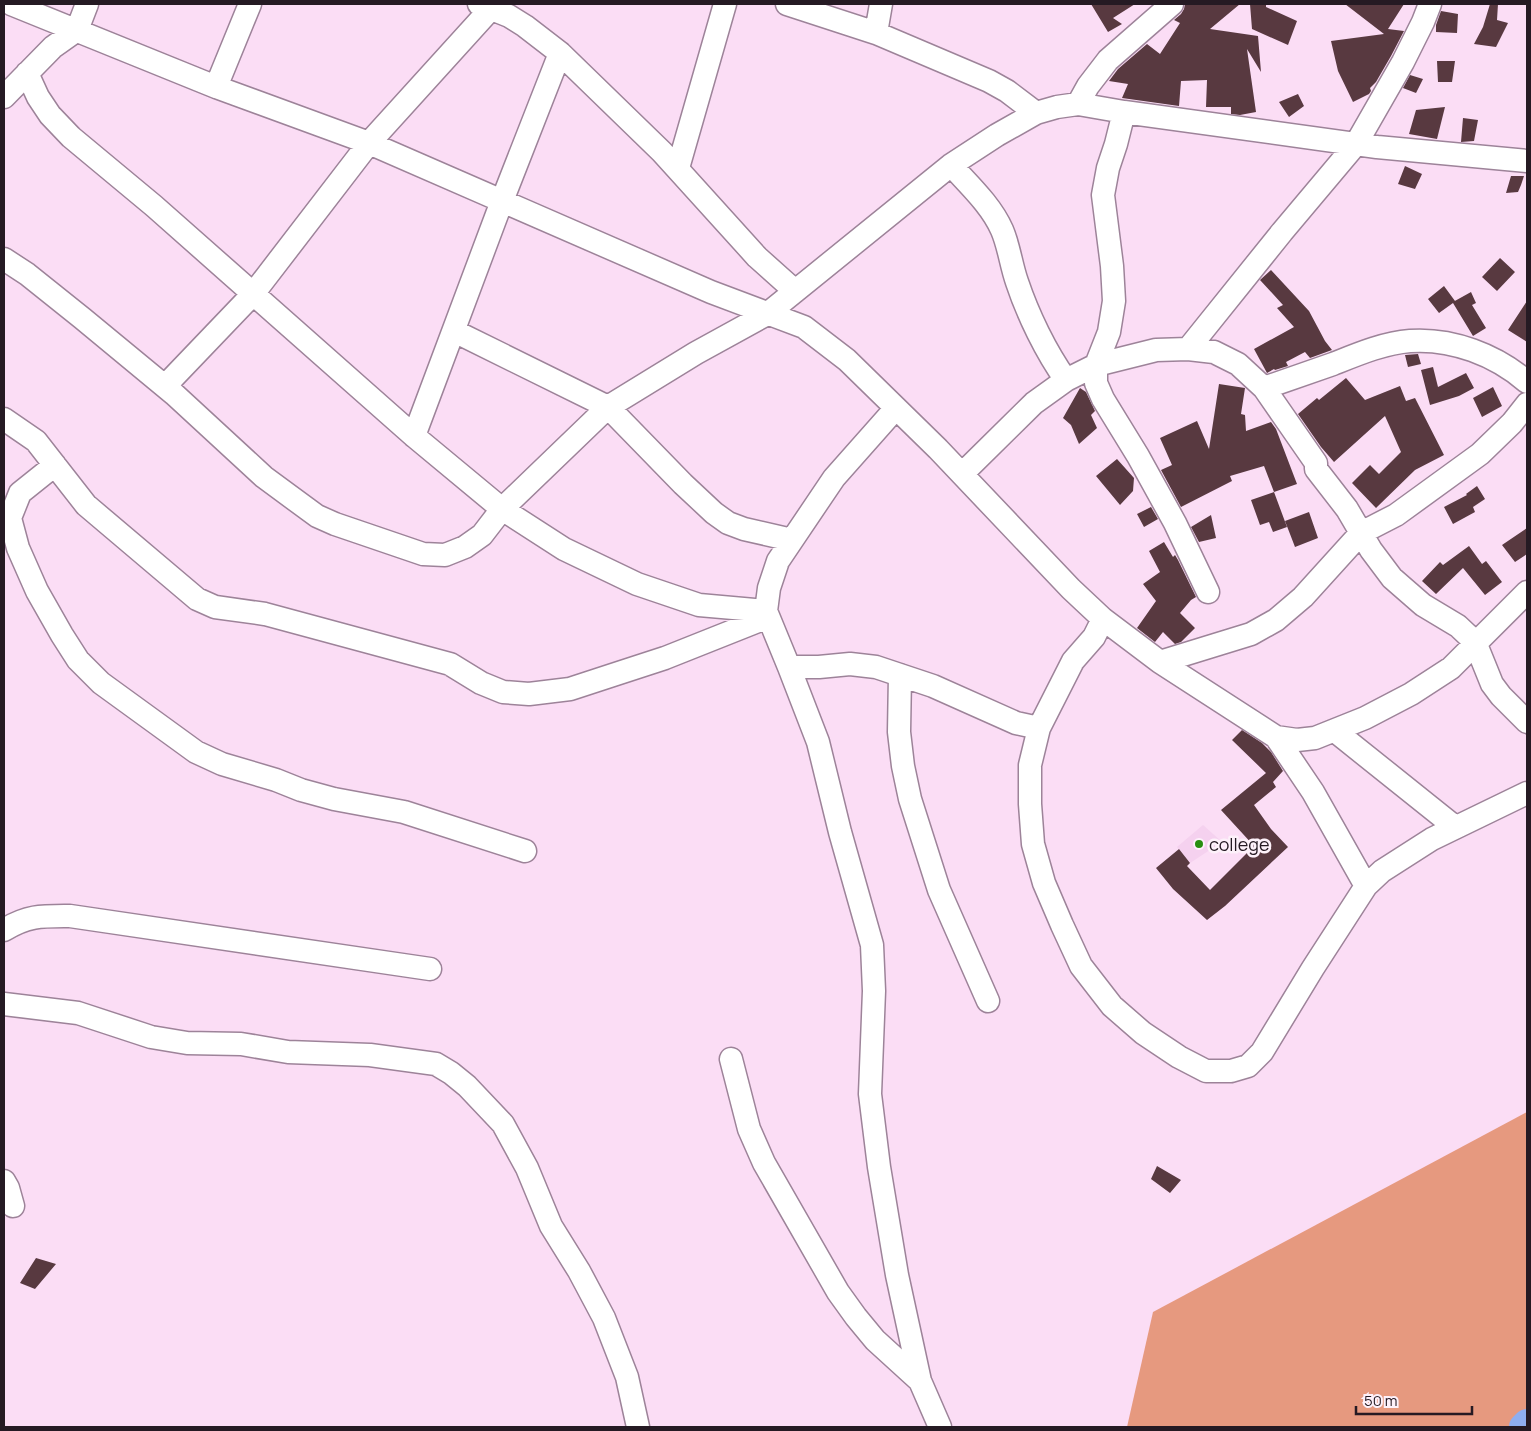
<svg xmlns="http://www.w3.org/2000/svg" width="1531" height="1431" viewBox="0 0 1531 1431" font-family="Manrope,sans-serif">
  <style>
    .built { fill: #f5d1ef }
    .forest { fill: #e6997f }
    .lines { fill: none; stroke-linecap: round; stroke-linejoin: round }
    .river { stroke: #8faef0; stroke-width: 28 }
    .building { fill: #583940 }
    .minor-casing { stroke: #9d8399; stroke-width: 25 }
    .minor { stroke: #fff; stroke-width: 22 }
    .poi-dot { fill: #278f10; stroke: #fdf1fa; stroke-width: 2 }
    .labels { text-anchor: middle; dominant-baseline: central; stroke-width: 5; stroke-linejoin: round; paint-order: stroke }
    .poi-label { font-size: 18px; fill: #251a23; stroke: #fdf1fa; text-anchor: start }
  </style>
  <rect width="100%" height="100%" fill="#fbddf5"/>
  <!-- built -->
  <path class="built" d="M1203 825 1222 842 1190 863 1177 847Z"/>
  <!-- forest -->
  <path class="forest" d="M1527 1112V1427H1127L1153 1312Z"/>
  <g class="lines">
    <!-- river -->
    <path class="river" d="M1523 1427 1527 1423"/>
  </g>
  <!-- building -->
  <path class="building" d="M1091 4H1135L1113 18 1122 24 1108 32Z
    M1185 4H1240L1210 29 1258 36 1261 72 1247 49 1256 112 1240 115 1231 114V107H1206L1207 80 1181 81 1179 106 1122 98 1128 84 1109 81 1118 69 1147 44 1160 54 1180 23 1174 20 1181 14 1184 9Z
    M1250 4H1266V7L1297 21 1288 45 1252 29Z
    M1345 4H1404L1388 29 1404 31 1391 56 1376 82 1370 88 1371 91 1369 94 1353 102 1338 71 1331 41 1384 34Z
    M1490 4H1498L1497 20 1508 23 1496 47 1474 44 1483 27Z
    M1441 11 1458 14 1457 33 1436 32V25Z
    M1437 61H1455L1452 82H1438Z
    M1410 75 1423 79 1416 93 1403 88Z
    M1298 94 1304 106 1289 117 1279 102Z
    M1445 107 1437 139 1409 134 1416 110Z
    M1463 118 1478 120 1474 141 1461 142Z
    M1405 166 1422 174 1415 189 1398 184Z
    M1511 176H1524L1521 185 1518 192 1506 193Z
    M1500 258 1515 272 1497 291 1482 277Z
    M1271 270 1309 311 1325 341 1332 350 1310 358 1305 352 1286 362 1288 366 1275 370 1274 369 1267 373 1254 349 1294 327 1277 308 1283 305 1260 280Z
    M1444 286 1455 301 1453 302 1471 292 1476 303 1472 305 1486 328 1473 336 1453 303 1439 313 1428 299Z
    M1527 301V342L1508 330Z
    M1418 354 1421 364 1408 367 1405 355Z
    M1433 367 1438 387 1466 373 1474 388 1459 396 1430 405 1421 370Z
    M1346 378 1365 400 1400 386 1406 401 1415 398 1444 455 1415 470 1376 508 1352 483 1370 465 1379 474 1401 452 1385 416 1334 462 1321 447 1298 414 1317 398 1319 400Z
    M1219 384 1245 388 1241 414 1245 415 1246 431 1271 422 1276 429 1297 484 1274 492 1264 466 1230 476 1232 481 1181 507 1161 470 1172 465 1160 438 1197 421 1209 449Z
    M1493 387 1502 406 1482 417 1473 398Z
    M1080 388 1086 392 1095 411 1091 415 1097 428 1079 444 1071 425 1063 418Z
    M1117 459 1134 478 1133 491 1120 505 1096 476Z
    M1477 486 1485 499 1473 507 1475 512 1453 524 1444 507 1467 495 1466 494Z
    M1274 492 1287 527 1273 532 1269 522 1260 525 1251 500Z
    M1151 507 1158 519 1144 527 1137 514Z
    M1309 512 1318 538 1295 547 1285 521Z
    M1211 515 1216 538 1199 542 1191 527Z
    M1527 528V554L1515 562 1502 545Z
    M1164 542 1173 557 1175 555 1178 560 1196 597 1191 600 1180 613 1195 628 1181 642 1175 644 1163 632 1155 642 1137 628 1156 601 1143 584 1160 572 1149 551Z
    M1469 546 1482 564 1486 561 1502 582 1485 595 1463 568 1436 594 1422 581 1440 562 1443 565Z
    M1242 730 1262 743 1271 752 1283 771 1273 782 1276 787 1254 805 1271 829 1288 847 1225 906 1207 920 1173 889 1156 868 1179 849 1190 863 1187 866 1210 890 1254 846 1221 810 1266 773 1232 740Z
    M1157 1166 1181 1180 1170 1193 1151 1179Z
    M36 1258 56 1264 35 1289 20 1283Z"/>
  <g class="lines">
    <defs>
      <path id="minor" d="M11 4 216 87 369 143 711 292 804 327 847 360 938 449 1071 589 1103 619 1160 662 1276 737 1297 740 1315 738 1365 718 1411 694 1451 668 1527 592
        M479 4 509 16 525 26 560 53 662 152 757 257 795 291
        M787 4 876 33 989 81 1007 91 1036 113
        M876 33 881 4
        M27 73 38 97 50 115 71 137 154 206 414 436 502 509 564 549 637 584 699 605 766 611
        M216 87 250 4
        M4 97 53 47 77 30 87 4
        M1078 104 1088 86 1108 60 1172 4
        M1124 112 1116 144 1108 168 1103 195 1112 266 1114 301 1109 332 1096 365V383L1103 399 1138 456 1175 523 1208 592
        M951 165C969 185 991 205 1002 230 1009 246 1011 265 1017 282 1028 315 1046 352 1066 380
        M678 168 725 4
        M4 259 27 274 82 318 174 394 264 477 317 516 335 524 423 554 445 555 465 547 482 535 502 509 608 407 696 353 767 314 951 165 997 135 1036 113 1057 107 1078 104 1124 112 1377 147 1527 161
        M454 331 608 407 683 484 714 513 728 523 744 529 792 540
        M1188 349 1282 232 1356 144 1403 62 1423 22 1430 4
        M165 386 253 294 369 143 495 4
        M1264 388C1287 380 1310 372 1333 364 1358 354 1384 343 1410 341 1452 338 1496 355 1527 382
        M896 408 834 478 778 561 769 588 766 611 789 667 818 742 840 832 872 945 874 991 870 1094 879 1167 897 1275 920 1381 940 1427
        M4 419 36 441 86 505 197 599 215 607 265 614 450 664 481 683 503 692 529 694 570 689 622 672 665 658 768 617
        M414 436 502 201 560 53
        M55 465 20 493 10 518 18 548 37 591 62 635 78 660 101 683 196 752 222 764 276 780 301 790 334 799 404 812 525 851
        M962 474 1034 403 1066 380 1096 365 1156 350 1188 349 1214 352 1238 364 1264 388 1316 463V469L1347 509 1371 550 1392 578 1423 605 1458 626 1475 642 1492 684 1501 696 1527 722
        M1103 619 1094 637 1073 661 1039 728 1030 765V804L1033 844 1044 883 1062 925 1081 966 1112 1006 1143 1033 1179 1057 1206 1071H1231L1248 1066 1262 1052 1313 968 1366 886 1382 871 1432 839 1527 793
        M1160 662 1251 634 1276 620 1303 597 1361 533 1396 515 1480 454 1512 423 1527 404
        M789 667H819L850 664 876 667 933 686 1016 723 1039 728
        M900 675 899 732 903 766 910 799 939 890 988 1001
        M1335 731 1455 827
        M1276 737 1313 792 1366 886
        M4 930C28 915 43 916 70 916L430 969
        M4 1004 78 1013 151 1037 187 1043 241 1044 288 1052 370 1055 436 1064 451 1073 467 1086 503 1124 527 1168 551 1226 579 1271 604 1318 627 1377 638 1427
        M731 1059 749 1129 764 1163 838 1292 856 1317 875 1340 920 1381
        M4 1181 8 1188 13 1206"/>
    </defs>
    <!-- minor casing -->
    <use href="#minor" class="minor-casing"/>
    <!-- minor -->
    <use href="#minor" class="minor"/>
  </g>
  <!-- markers -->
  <circle class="poi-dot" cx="1199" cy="844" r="5"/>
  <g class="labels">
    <!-- poi labels -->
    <g class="poi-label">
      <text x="1209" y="844">college</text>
    </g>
  </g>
  <!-- border -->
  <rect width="1531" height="1431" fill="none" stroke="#251a23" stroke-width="10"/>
  <!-- scale -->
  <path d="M1356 1406v8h116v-8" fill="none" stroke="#251a23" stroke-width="2.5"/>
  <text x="1364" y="1406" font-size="15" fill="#251a23" stroke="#fdf1fa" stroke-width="4" paint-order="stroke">50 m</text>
</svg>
